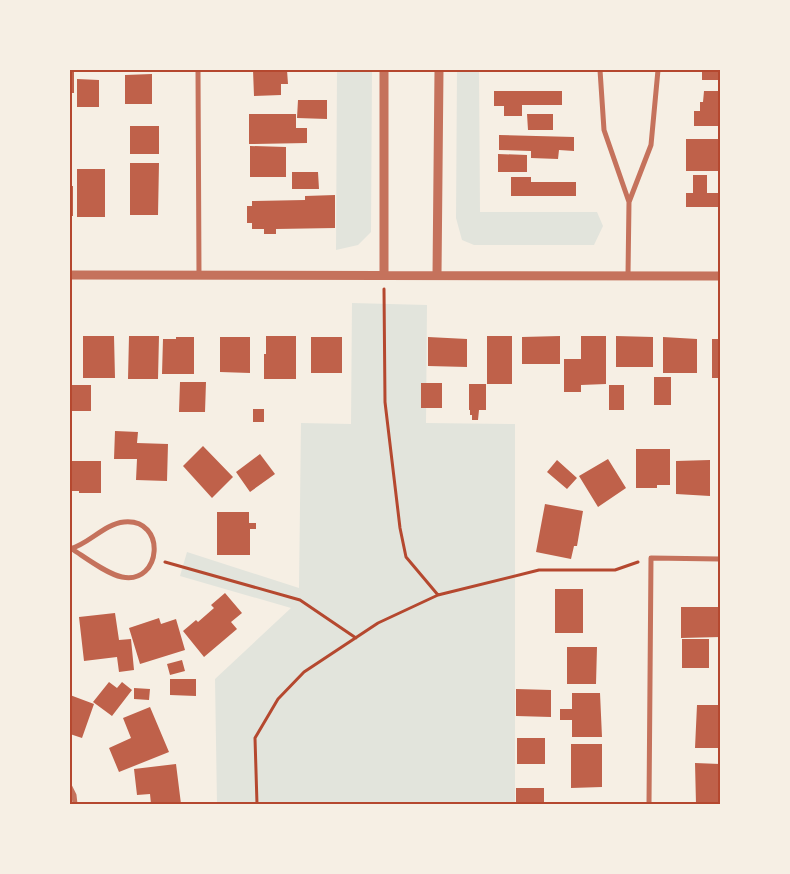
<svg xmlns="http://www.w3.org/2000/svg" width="790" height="874" viewBox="0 0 790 874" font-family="'Source Serif 4',serif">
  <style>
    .green { fill: #e2e4dc }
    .building { fill: #bf614a }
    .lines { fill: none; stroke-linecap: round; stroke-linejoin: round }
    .path { stroke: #b5482f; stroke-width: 3 }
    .minor { stroke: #c5725c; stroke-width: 5 }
    .tertiary { stroke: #c5725c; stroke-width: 9 }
    .neatline { fill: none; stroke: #b5482f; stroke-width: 2 }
  </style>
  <rect width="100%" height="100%" fill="#f6efe4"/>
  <!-- green -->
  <path class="green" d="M337 70H372L371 232 358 245 336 250Z
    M457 70H479L480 212H597L603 226 594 245H474L462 240 456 218Z
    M352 303 427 305 426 423 515 424V804H217L215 679 291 608 180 576 187 552 299 588 301 423 351 424Z"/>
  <!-- building -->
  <path class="building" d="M70 70H74V93H70Z
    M253 70H287L288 84H281V95L254 96Z
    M702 70H720V80H702Z
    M152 74V104H125V75Z
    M77 79 99 80V107H77Z
    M494 91H562V105H522V116H504V106H494Z
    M704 91H720V126H694V111H700V102H703Z
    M298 100H327V119L297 118Z
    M249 114H296V128H307V143L249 144Z
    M527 114H553V130H528Z
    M130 126H159V154H130Z
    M499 135 574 137V151L559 150 558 159 531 158V151L499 150Z
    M686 139H720V171H686Z
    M250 146 286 147V177H250Z
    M498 154 527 155V172H498Z
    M130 163H159L158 215H130Z
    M77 169H105V217H77Z
    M292 172H318L319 189H292Z
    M693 175H707V193H720V207H686V193H693Z
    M511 177H531V182H576V196H511Z
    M70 186H73V216H70Z
    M335 195V228L276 229V234H264V229H252V223H247V206H252V201L305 200V196Z
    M83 336H114L115 378H83Z
    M129 336H159L158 379H128Z
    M266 336H296V379H264V354H266Z
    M487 336H512V384H487Z
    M560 336V364H522V337Z
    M581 336H606V384L581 385V392H564V359H581Z
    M616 336 653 337V367H616Z
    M176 337H194V374H162L163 339H176Z
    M220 337H250V373L220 372Z
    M311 337H342V373H311Z
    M428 337 467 339V367L428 366Z
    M663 337 697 339V373H663Z
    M712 339H720V378H712Z
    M654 377H671V405H654Z
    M180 382H206L205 412H179Z
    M421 383H442V408H421Z
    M469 384H486V410H479L478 420H472V415H470V410H469Z
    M70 385H91V411H70Z
    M609 385H624V410H609Z
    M253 409H264V422H253Z
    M115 431 138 432 137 443 168 444 167 481 136 480 137 459H114Z
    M203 446 233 477 212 498 183 466Z
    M636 449H670V485H657V488H636Z
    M260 454 275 474 250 492 236 472Z
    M608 459 626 488 598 507 579 476Z
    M557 460 577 478 567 489 547 472Z
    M710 460V496L676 494V461Z
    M70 461H101V493H79V491H70Z
    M545 504 583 511 577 546H574L571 559 536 552Z
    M217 512H249V523H256V529H250V555H217Z
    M555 589H583V633H555Z
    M225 593 242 613 231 622 237 629 204 657 183 631 196 620 198 622 214 608 211 605Z
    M681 607H720V637L681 638Z
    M115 613 119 640 131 639 134 670 119 672 117 657 84 661 79 617Z
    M159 618 161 624 176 619 185 650 140 664 129 628Z
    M682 639H709V668H682Z
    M567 647H597L596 684H567Z
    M182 660 185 671 170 675 167 664Z
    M170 679H196V696L170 695Z
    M109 682 117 688 122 682 132 690 112 716 93 702Z
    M134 688 150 689 149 700 134 699Z
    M516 689 551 690V717L516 716Z
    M572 693H600L602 737H572V720H560V709H572Z
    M70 695 94 704 82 738 70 734Z
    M697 705H720V748H695Z
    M150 707 169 752 119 772 109 748 131 738 123 718Z
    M517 738H545V764H517Z
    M571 744H602V787L571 788Z
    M695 763 720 764V804H696Z
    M176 764 181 804H151L150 794 137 795 134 769Z
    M516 788H544V804H516Z
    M560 802H602V804H560Z"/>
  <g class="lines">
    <!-- path -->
    <path class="path" d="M384 289 385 402 400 528 406 557 438 595
      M165 562 300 600 356 638
      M257 804 255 738 278 699 304 672 378 623 438 595 539 570H615L638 562"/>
    <!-- minor -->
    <path class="minor" d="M198 70 199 275
      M600 70 604 130 629 202
      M628 275 629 202 651 145 658 70
      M70 549C89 544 104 524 124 522 167 518 162 585 122 577 107 574 86 558 72 549
      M70 787 74 795 75 804
      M649 804 651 558 720 559"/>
    <!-- tertiary -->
    <path class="tertiary" d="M384 70V275
      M70 275 720 276
      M437 275 439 70"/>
  </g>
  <!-- border -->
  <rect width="790" height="874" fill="none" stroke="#f6efe4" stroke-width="142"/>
  <rect x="71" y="71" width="648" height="732" class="neatline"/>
</svg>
